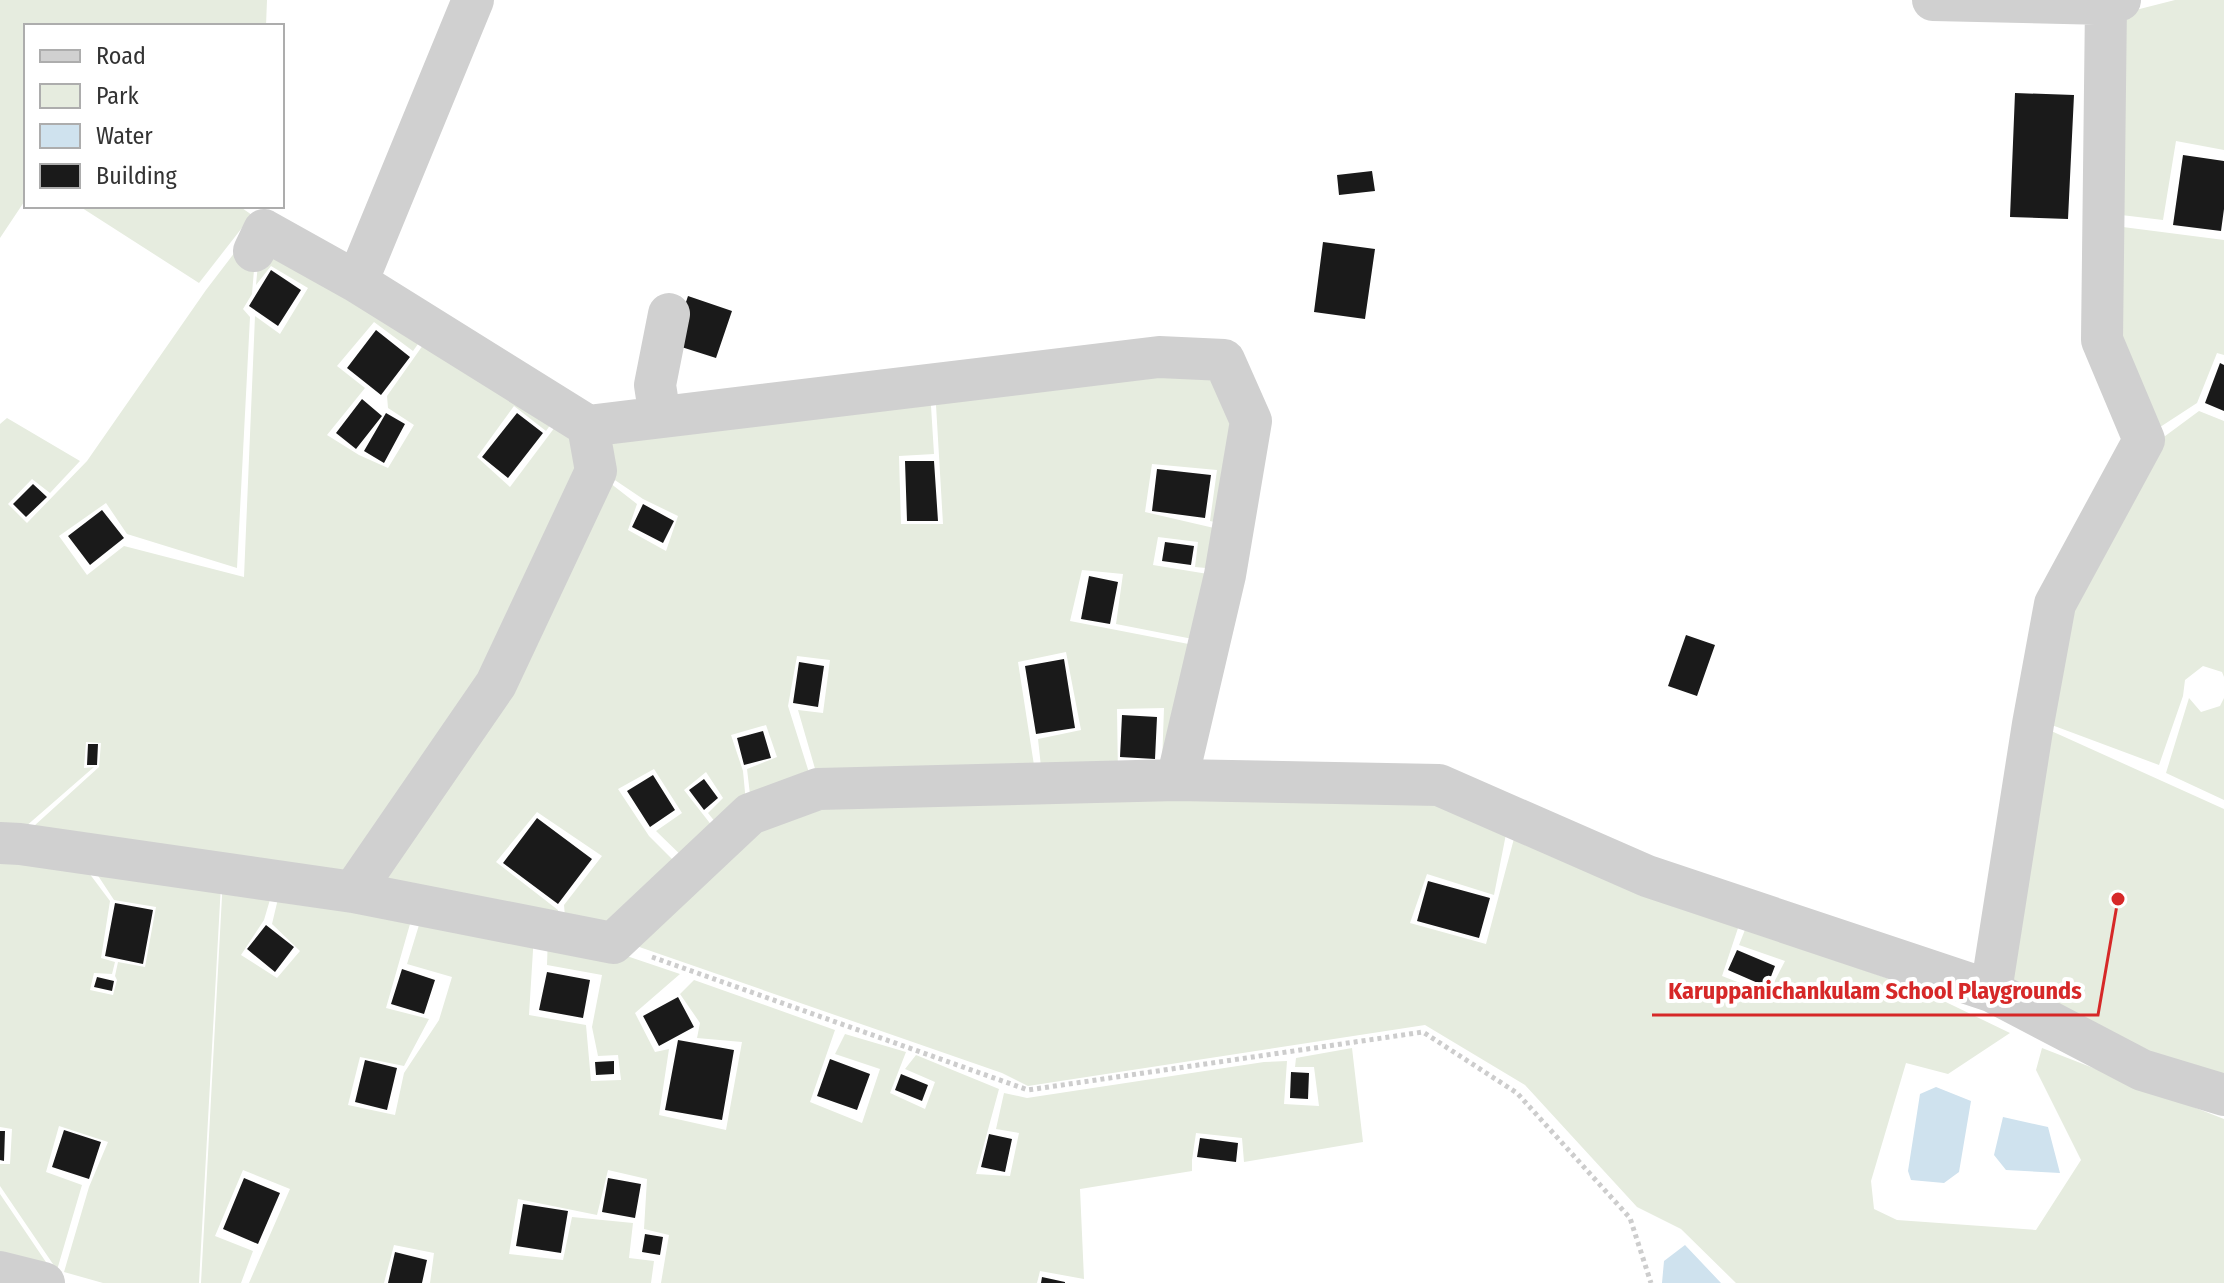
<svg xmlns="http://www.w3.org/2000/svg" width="2224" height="1283" viewBox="0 0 2224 1283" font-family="'Fira Sans Condensed',sans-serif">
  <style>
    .green { fill: #e6ecdf }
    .water { fill: #cfe2ee }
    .building { fill: #1a1a1a }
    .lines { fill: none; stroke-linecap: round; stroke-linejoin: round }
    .path { stroke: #cdcdcd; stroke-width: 5; stroke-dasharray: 4 4; stroke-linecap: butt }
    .minor { stroke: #d0d0d0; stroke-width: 42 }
    .leader { fill: none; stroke: #d62828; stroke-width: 3 }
    .callout-dot { fill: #d62828; stroke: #fff; stroke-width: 3 }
    .callout-label { font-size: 24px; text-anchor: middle; font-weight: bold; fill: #d62828; stroke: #fff; stroke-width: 8; stroke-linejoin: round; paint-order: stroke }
  </style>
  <rect width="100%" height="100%" fill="#fff"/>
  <!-- green -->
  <path class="green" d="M0 0H267L266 26H26V199L0 238Z
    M2175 0H2224V150L2176 141 2163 220 2113 214 2116 15Z
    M79 206H239L252 215 199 283Z
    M258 222 252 294 243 309 250 317 237 568 127 534 106 503 59 536 87 575 124 546 244 577 255 316 280 334 308 288 271 266 256 285 259 253 266 235 423 337 413 351 374 322 337 366 365 388 327 435 359 455 388 468 414 425 388 408 387 396 428 338 558 414 546 431 514 406 477 457 510 487 564 415 591 472 546 576 350 887 23 836 99 767 101 743 86 742 84 768 94 767 17 834 0 832V424L7 418 80 461 50 493 32 479 8 504 27 523 87 461 206 290Z
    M2115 226 2224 240V355L2217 353 2197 403 2154 431 2114 337Z
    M1218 364 1246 423 1228 525 1210 521 1217 470 1152 464 1145 512 1227 531 1217 569 1195 567 1198 542 1158 537 1153 565 1220 576 1203 641 1116 624 1123 574 1082 570 1070 621 1204 647 1162 764 1164 708 1117 709 1118 776H1042L1038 739 1081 730 1066 652 1018 662 1036 778 818 779 798 710 823 713 830 660 797 656 788 706 811 779 751 803 747 769 777 757 766 725 731 735 743 771 746 803 720 828 708 813 723 798 706 772 684 790 716 831 688 862 656 831 682 813 654 769 618 789 649 836 682 869 612 937 566 928 564 905 602 856 537 812 496 862 558 910 556 926 361 889 601 476 637 504 628 530 666 551 678 516 643 499 600 470 593 428 930 390 934 454 899 456 901 524H943L935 388Z
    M2199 411 2224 421V677L2222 672 2203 666 2185 680 2183 696 2159 765 2041 721 2062 607 2153 445Z
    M2189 698 2201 712 2220 706 2224 698V800L2166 773Z
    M2038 725 2224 809V1088L1999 989Z
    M1438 789 1507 829 1494 895 1427 874 1410 923 1486 944 1516 831 1742 916 1722 976 1768 994 1785 961 1739 945 1750 917 1810 951 1923 991 2010 1033 1948 1074 1906 1063 1871 1181 1874 1209 1897 1220 2036 1230 2081 1160 2036 1070 2042 1048 2224 1119V1283H1736L1681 1229 1637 1207 1525 1085 1425 1025 1028 1086 1002 1073 622 941 754 819 817 797Z
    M0 853 83 865 110 901 101 958 115 962 112 974 94 973 90 990 113 995 117 980 115 976 118 962 145 967 156 907 114 900 91 865 221 884 199 1283H103L64 1272 89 1187 108 1142 59 1126 46 1172 82 1185 57 1270 0 1186V1164H10L12 1129 0 1127Z
    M223 878 274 886 264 920 241 955 277 978 300 951 272 924 281 886 414 910 386 1008 429 1019 404 1066 360 1057 348 1105 395 1115 404 1073 439 1020 452 977 407 964 423 912 534 934 529 1015 586 1025 591 1081 621 1080 618 1055 598 1056 592 1027 602 975 547 965 548 935 612 951 680 974 635 1013 655 1052 669 1049 659 1115 726 1130 742 1042 697 1038 700 1023 680 994 694 980 835 1030 810 1102 862 1123 880 1069 835 1054 845 1034 906 1052 890 1093 925 1109 935 1082 905 1069 916 1055 999 1089 976 1174 1010 1176 1019 1133 996 1129 1004 1093 1027 1098 1264 1062 1287 1061 1284 1104 1319 1106 1314 1067H1295L1296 1058 1352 1048 1363 1142 1244 1162 1242 1138 1196 1133 1192 1160V1171L1080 1189 1084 1279 1040 1271 1037 1283H661L669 1235 644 1229 647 1179 608 1170 597 1215 518 1199 509 1254 563 1260 572 1217 633 1223 629 1258 654 1261 651 1283H430L434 1253 394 1245 384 1283H249L290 1189 243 1170 215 1236 253 1251 241 1283H201Z
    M0 1194 52 1271 0 1261Z"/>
  <!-- water -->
  <path class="water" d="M1936 1087 1971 1101 1959 1172 1944 1183 1911 1180 1908 1171 1920 1094Z
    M2003 1117 2048 1127 2060 1173 2006 1170 1994 1155Z
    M1685 1245 1721 1283H1662L1664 1261Z"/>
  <!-- building -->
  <path class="building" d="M2015 93 2074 95 2068 219 2010 217Z
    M2183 155 2224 161V209L2221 231 2173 225Z
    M1372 171 1375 191 1339 195 1337 175Z
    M1323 242 1375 249 1365 319 1314 312Z
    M271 270 301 290 278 326 249 306Z
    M688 296 732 311 716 358 672 344Z
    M376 330 410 357 381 395 347 368Z
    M2220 363 2224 365V411L2205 403Z
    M362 399 382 416 356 449 336 433Z
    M386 413 405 424 384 463 364 451Z
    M517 413 543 433 508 478 482 457Z
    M905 461H934L938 521H907Z
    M1157 469 1211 475 1205 518 1152 511Z
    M33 484 47 497 26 517 13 504Z
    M643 504 674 521 663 543 632 527Z
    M102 510 124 538 90 565 68 536Z
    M1165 542 1194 546 1191 565 1162 561Z
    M1089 576 1118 582 1110 624 1081 619Z
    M1686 635 1715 645 1697 696 1668 686Z
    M1064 659 1075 728 1036 734 1025 666Z
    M799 662 824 666 818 707 793 703Z
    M1122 715 1157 717 1155 759 1120 757Z
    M763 731 771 758 744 765 737 738Z
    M88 744H98L97 765H87Z
    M653 775 675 810 650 827 627 791Z
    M704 779 718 798 704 810 689 790Z
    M537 818 592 859 558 904 503 863Z
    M1428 881 1490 898 1479 938 1417 921Z
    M115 903 153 910 143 964 105 956Z
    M266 925 294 947 275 972 247 949Z
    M1737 950 1775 966 1767 987 1728 970Z
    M402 969 435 980 424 1014 391 1004Z
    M547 972 590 980 583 1018 539 1010Z
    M97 977 114 981 112 991 94 987Z
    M678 997 694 1027 659 1046 643 1016Z
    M678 1040 734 1050 722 1120 665 1110Z
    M830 1059 870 1074 857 1110 817 1096Z
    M365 1060 397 1068 387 1110 355 1102Z
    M614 1061V1074L596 1075 595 1062Z
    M1291 1072 1309 1073 1308 1099 1290 1098Z
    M901 1074 928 1085 922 1101 895 1090Z
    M64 1130 101 1142 89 1179 52 1167Z
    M0 1131H5L4 1161 0 1160Z
    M989 1134 1012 1139 1005 1172 981 1167Z
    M1200 1138 1238 1143 1236 1162 1197 1157Z
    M244 1178 280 1193 258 1244 223 1229Z
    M608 1178 641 1184 635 1218 602 1212Z
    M523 1204 568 1211 561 1253 516 1246Z
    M645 1234 663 1237 660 1255 642 1252Z
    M395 1252 427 1260 422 1283H388Z
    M1042 1277 1065 1282V1283H1041Z"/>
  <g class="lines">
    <!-- path -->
    <path class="path" d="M652 957 1028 1090 1423 1032 1517 1093 1630 1218 1651 1283"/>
    <!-- minor -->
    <path class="minor" d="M1933 0 2106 4 2120 0
      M254 251 264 230 357 282
      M660 417 655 385 669 314
      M588 426 1159 357 1224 360 1251 421 1225 575 1177 780
      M0 843 20 844 353 892 613 943 750 814 818 789 1177 780 1439 785 1647 876 1991 991 2142 1070 2224 1095
      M353 892 496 684 596 471 588 426 357 282 473 0
      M1991 991 2033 724 2055 604 2144 440 2102 340 2106 4
      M0 1272 44 1283"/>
  </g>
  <!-- callouts -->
  <path class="leader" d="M2118 899L2098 1015H1652"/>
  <circle class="callout-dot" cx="2118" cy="899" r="8"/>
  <g class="callout-label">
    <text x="1875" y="999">Karuppanichankulam School Playgrounds</text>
  </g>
  <!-- legend -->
  <rect x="24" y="24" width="260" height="184" fill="#ffffff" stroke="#adadad" stroke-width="2"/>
  <rect x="40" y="50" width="40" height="12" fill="#d0d0d0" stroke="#adadad" stroke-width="2"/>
  <text x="96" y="64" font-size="24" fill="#333333">Road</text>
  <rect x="40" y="84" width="40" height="24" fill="#e6ecdf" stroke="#adadad" stroke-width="2"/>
  <text x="96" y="104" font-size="24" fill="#333333">Park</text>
  <rect x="40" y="124" width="40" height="24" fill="#cfe2ee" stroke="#adadad" stroke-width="2"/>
  <text x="96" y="144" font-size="24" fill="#333333">Water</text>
  <rect x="40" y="164" width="40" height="24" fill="#1a1a1a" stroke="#adadad" stroke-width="2"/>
  <text x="96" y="184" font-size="24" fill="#333333">Building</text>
</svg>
